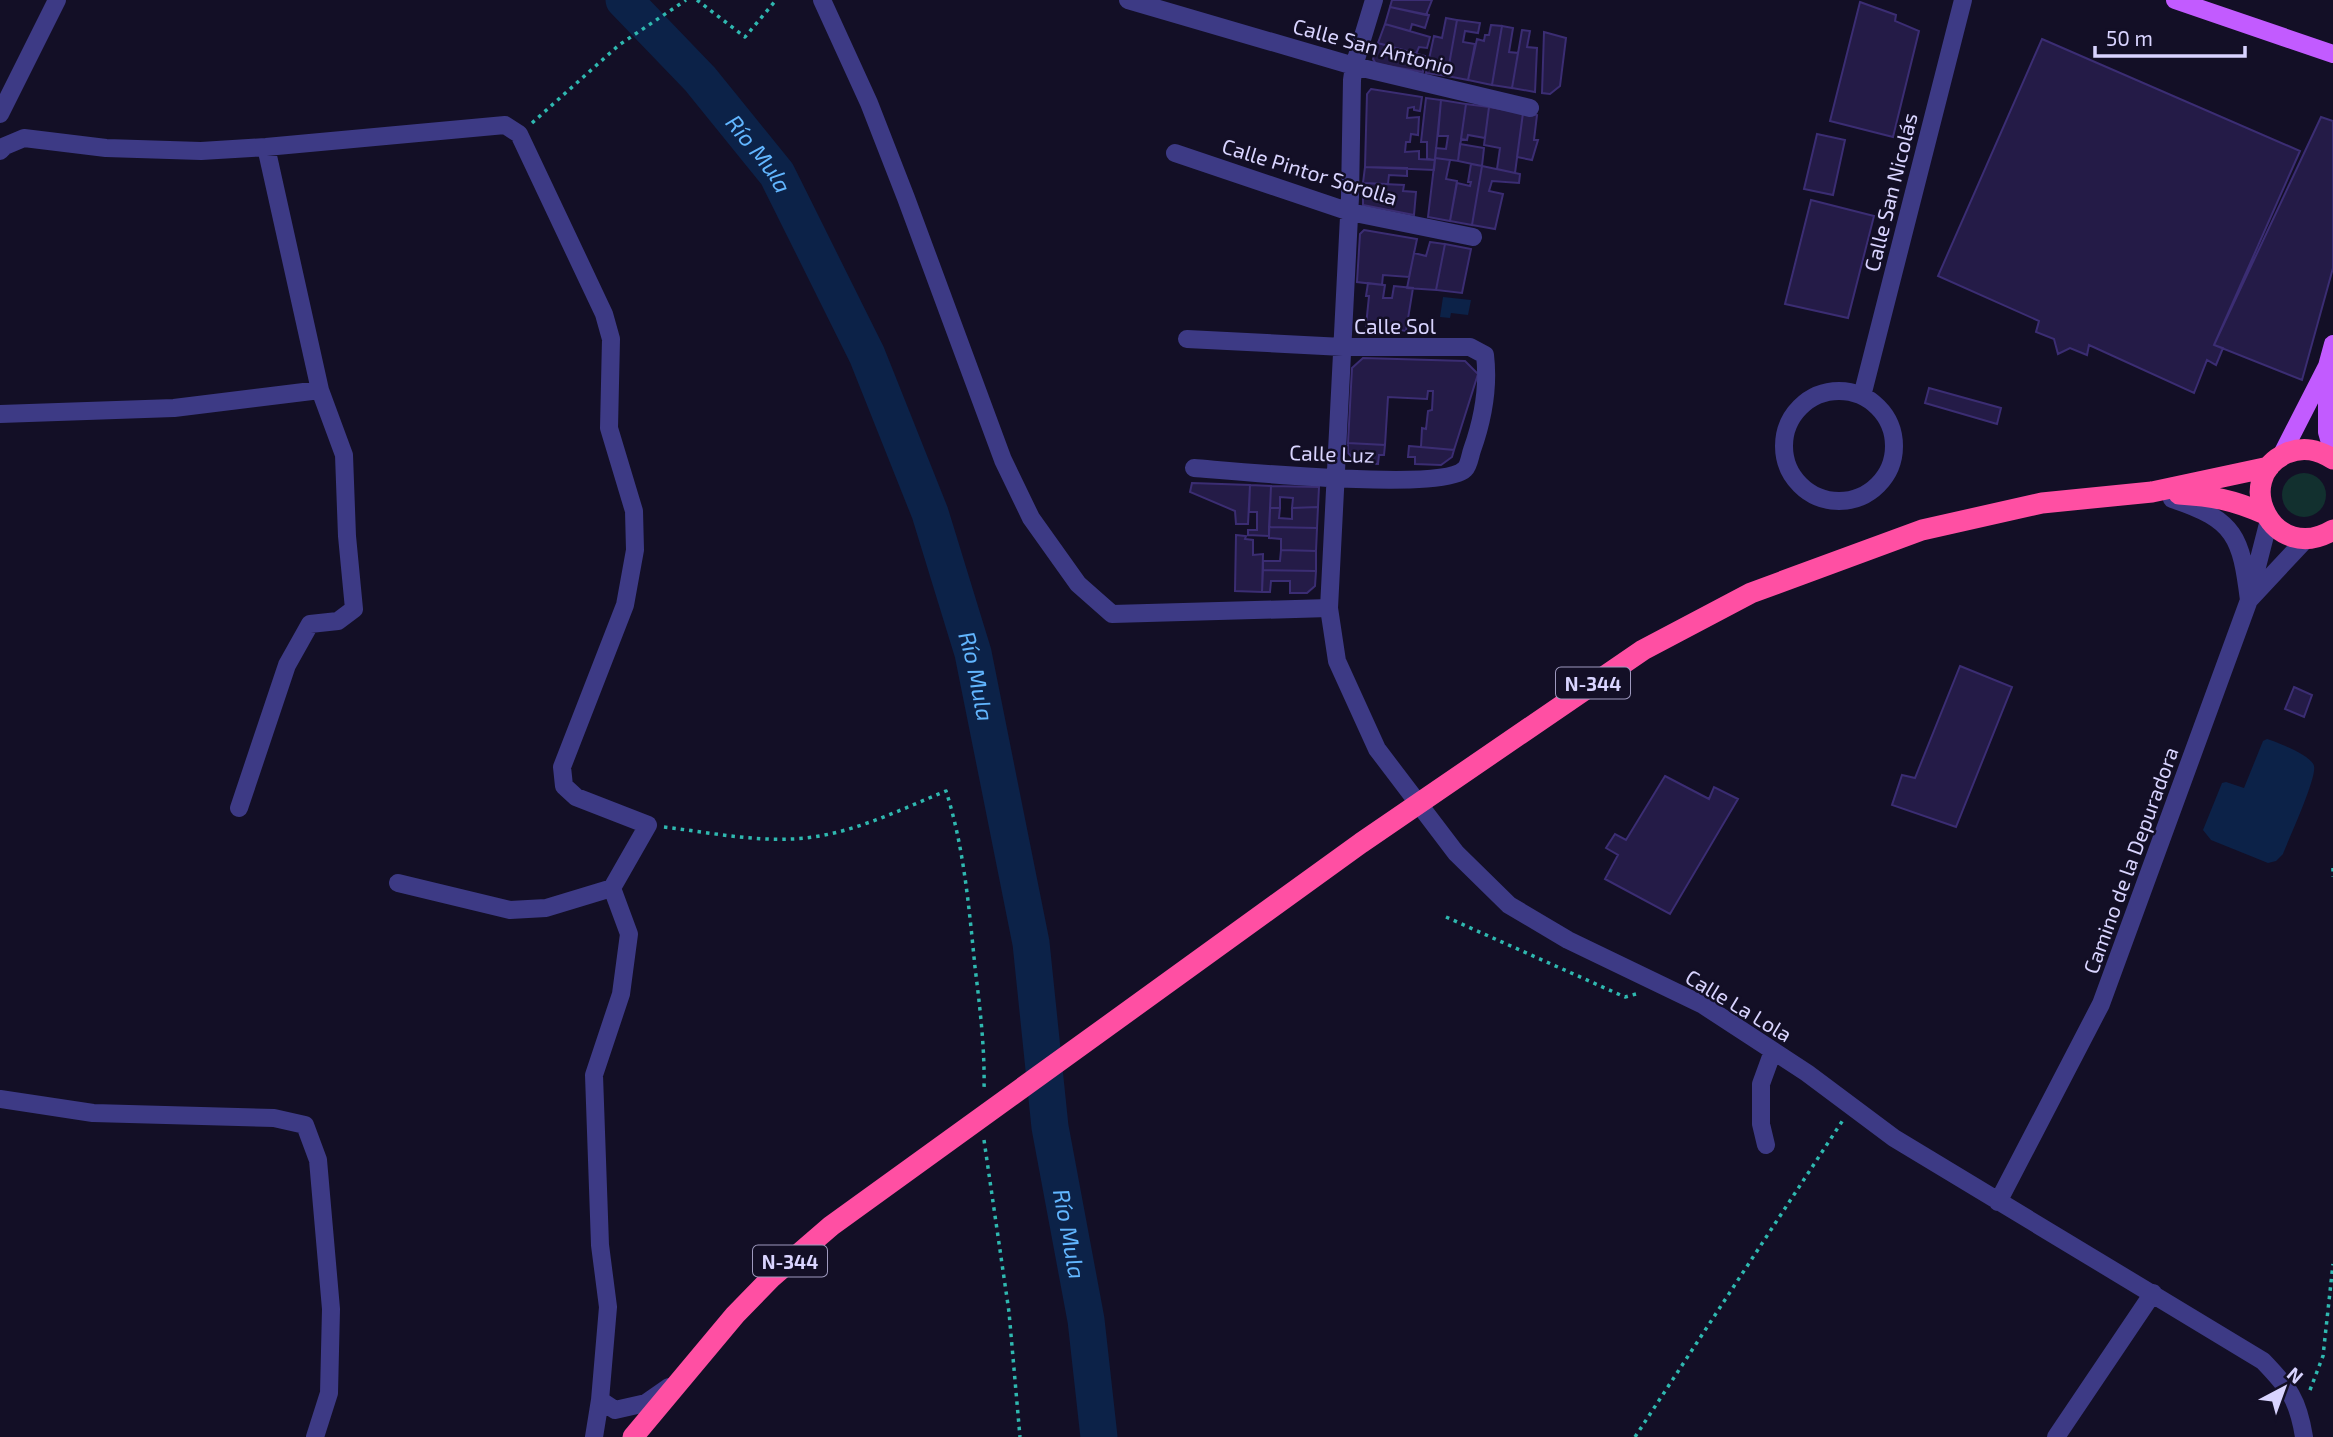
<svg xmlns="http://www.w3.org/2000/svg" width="2333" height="1437" viewBox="0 0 2333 1437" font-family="'Exo 2',sans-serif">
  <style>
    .green { fill: #12302f }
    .water { fill: #0c2248 }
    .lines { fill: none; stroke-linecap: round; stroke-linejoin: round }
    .river { stroke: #0c2248; stroke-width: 37 }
    .building { fill: #241b47; stroke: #3b2d73; stroke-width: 2 }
    .path { stroke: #2fb8b0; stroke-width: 3.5; stroke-dasharray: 3.5 5; stroke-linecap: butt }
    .minor { stroke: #3d3a85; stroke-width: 18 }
    .major { stroke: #c25bff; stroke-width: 18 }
    .highway { stroke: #ff4fa3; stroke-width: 21 }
    .labels { text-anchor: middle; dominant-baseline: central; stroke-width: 5; stroke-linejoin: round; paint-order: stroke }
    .shield { fill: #130f26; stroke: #9e99be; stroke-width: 2 }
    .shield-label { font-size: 19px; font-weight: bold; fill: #d9d4ff }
    .street-label { font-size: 21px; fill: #d9d4ff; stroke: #130f26 }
    .water-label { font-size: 23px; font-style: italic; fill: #62b6ff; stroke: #130f26 }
  </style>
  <rect width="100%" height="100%" fill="#130f26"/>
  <!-- green -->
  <path class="green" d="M2282 495a22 22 0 1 1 44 0a22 22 0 1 1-44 0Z"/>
  <!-- water -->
  <path class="water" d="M1443 297 1471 300 1468 315 1451 313 1450 318 1440 317Z
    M2267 739C2277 742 2312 756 2314 766 2317 778 2289 838 2283 854L2276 861 2268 863 2211 840 2203 830 2222 783 2226 782 2244 788 2263 741Z"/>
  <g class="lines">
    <!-- river -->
    <path class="river" id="s1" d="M624 0 700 79 777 174 867 355 930 513 973 653 1031 943 1050 1127 1086 1320 1099 1437"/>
  </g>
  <!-- building -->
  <path class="building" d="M1392 0H1432L1426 15 1390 7Z
    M1860 2 1896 15 1895 21 1919 31 1893 137 1830 121Z
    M1390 7 1429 15 1425 28 1412 24 1410 31 1385 24Z
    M1446 18 1457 20 1447 76 1426 73 1434 36 1442 38Z
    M1457 20 1480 23 1478 33 1465 31 1463 42 1475 44 1468 80 1447 76Z
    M1385 24 1430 37 1427 48 1419 47 1416 54 1378 43Z
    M1491 25 1502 26 1492 85 1468 80 1477 39 1484 41 1485 35H1489Z
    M1502 26 1513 28 1509 52 1518 53 1512 88 1492 85Z
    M1522 30 1530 31 1527 47 1537 48 1535 92 1512 88Z
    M1544 32 1566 38 1560 86 1550 94 1542 93Z
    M2042 39 2300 151 2214 345 2223 348 2216 365 2207 360 2194 393 2089 345 2087 355 2070 348 2058 354 2054 339 2036 332 2039 321 1938 276Z
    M1378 43 1425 56 1423 72 1376 64 1373 59Z
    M1371 89 1422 97 1420 111 1414 110V107L1408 108 1407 118 1419 117 1418 135 1411 134 1410 142H1406L1405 152 1419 151V159L1435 160 1434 170 1365 167 1367 94Z
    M1426 98 1441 100 1435 160 1427 159V142H1421Z
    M1441 100 1466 104 1458 161 1435 158 1436 148 1446 149 1448 136H1438Z
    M1466 104 1489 107 1485 138 1468 135 1467 140 1461 139Z
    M1489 107 1523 113 1515 173 1497 169 1500 148 1484 145Z
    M1523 113 1537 115 1534 140H1538L1532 160 1517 157Z
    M2321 117 2333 121V268L2302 380 2214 345Z
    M1817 134 1845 140 1833 195 1804 189Z
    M1460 144 1484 148 1482 166 1458 161Z
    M1435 158 1450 160 1446 179 1457 181 1450 221 1428 217Z
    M1471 164 1482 166 1472 225 1450 221 1457 183 1470 186 1471 182H1468Z
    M1482 166 1520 174 1519 183 1492 181 1489 191 1503 194 1495 229 1472 225Z
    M1365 167 1407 168V176L1389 175 1388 184 1363 183Z
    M1363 183 1404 185 1403 191 1416 192 1414 215 1363 205Z
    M1811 200 1874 216 1848 318 1785 304Z
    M1364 230 1417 239 1409 277 1383 275 1382 285 1357 282 1360 234Z
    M1430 242 1445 244 1436 290 1407 288 1414 253 1426 256Z
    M1445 244 1471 249 1462 293 1436 290Z
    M1368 283 1385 285 1383 298H1392L1394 286 1413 288 1406 331 1366 326 1369 296H1366Z
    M1363 358 1465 361 1478 374 1454 450 1421 447 1422 428 1426 429 1428 411 1432 410 1433 391H1428L1427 399 1388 397 1385 445 1348 443 1352 368Z
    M1929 388 2001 408 1997 424 1925 403Z
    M1348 443 1385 445 1384 455H1379L1378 464 1358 463 1348 453Z
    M1409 446 1421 447 1454 450 1452 457 1441 465 1415 464V457H1408Z
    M1192 483 1250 485 1248 524H1236L1235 511 1190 492Z
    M1250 485 1271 486 1269 536 1248 535V530H1257V512H1249Z
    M1271 486 1319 487 1318 507 1292 508 1293 498 1280 497V508H1270Z
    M1318 507 1317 528 1269 527 1270 508H1280L1279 518 1292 519V508Z
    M1269 527 1317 528 1316 551 1281 550V539L1269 538Z
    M1236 535 1246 536 1245 539 1253 540V555L1263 554 1262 592 1235 591Z
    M1281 550 1316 551V571L1263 570V561H1280Z
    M1263 570 1316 571 1315 586 1307 593H1290V581H1271L1270 592H1262Z
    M1960 666 2012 687 1956 827 1892 805 1902 775 1915 778Z
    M2294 687 2312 695 2304 717 2285 709Z
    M1665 776 1709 799 1714 787 1738 799 1670 914 1605 879 1618 855 1606 848 1615 834 1626 840Z"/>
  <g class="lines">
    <!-- path -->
    <path class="path" d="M697 0 745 37 776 0
      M532 123 619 45 686 0
      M664 827C706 832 750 841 792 839 846 837 897 811 946 791 964 847 969 908 975 967 980 1008 985 1049 984 1091
      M2333 868V877
      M1446 917 1625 997 1636 994
      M984 1140 1009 1312 1020 1437
      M2310 1390 2323 1356 2333 1264
      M1635 1437 1843 1120"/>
    <!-- minor -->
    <path class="minor" d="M822 0 869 103 906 198 1003 460 1031 518 1078 584 1112 614 1329 608
      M1128 0 1354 66 1530 108
      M1374 0 1354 66 1352 80 1350 197 1329 608 1337 661 1377 749 1456 853 1509 905 1568 940 1703 1005 1807 1073 1894 1138 2263 1361C2289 1388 2298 1399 2304 1437
      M0 114 57 0
      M0 151 5 146 24 138 106 148 201 151 266 147 505 125 519 134 604 314 611 339 609 428 634 511 635 550 625 605 562 767 564 786 576 797 648 825 612 888 629 934 621 994 594 1075 600 1245 608 1307 600 1400 594 1437
      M1175 153 1350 212 1473 237
      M1187 339 1343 347H1470L1485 355C1489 388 1483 419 1472 450 1470 456 1469 465 1465 469 1443 492 1234 471 1194 468
      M1784 446a55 55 0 1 1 110 0a55 55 0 1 1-110 0Z
      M1862 396 1963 0
      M0 414 174 408 320 390 266 147
      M2172 499C2236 520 2241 537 2249 600
      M2251 590 2269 520
      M239 808 287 665 310 624 338 621 354 609 347 536 344 455 320 390
      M398 883 510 910 546 908 612 888
      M0 1099 93 1113 274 1118 305 1125 318 1160 331 1309 329 1393 315 1437
      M1766 1145 1761 1124V1084L1773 1051
      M1998 1202 2101 1004 2249 600 2306 539
      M600 1400 615 1410 646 1403 669 1387
      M2056 1437 2153 1293"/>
    <!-- major -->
    <path class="major" d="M2175 0 2333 54
      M2327 369V432L2333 453
      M2281 456 2327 366 2333 344"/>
    <!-- highway -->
    <path class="highway" d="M2333 459C2318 450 2304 446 2287 453 2230 478 2273 566 2333 530
      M2179 494C2212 496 2234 500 2265 514
      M633 1437 735 1315 772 1277 831 1226 1361 843 1643 650 1751 593 1922 530 2042 503 2152 492 2269 467"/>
  </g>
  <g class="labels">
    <!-- shield labels -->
    <g class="shield">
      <rect x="1556" y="667.5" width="74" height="31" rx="5"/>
      <rect x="753" y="1245.5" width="74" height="31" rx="5"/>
    </g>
    <g class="shield-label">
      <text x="1593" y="683">N-344</text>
      <text x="790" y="1261">N-344</text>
    </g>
    <!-- street labels -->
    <g class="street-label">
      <text transform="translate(1374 46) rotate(15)">Calle San Antonio</text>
      <text transform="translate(1310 171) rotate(17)">Calle Pintor Sorolla</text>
      <text transform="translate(1890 192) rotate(-76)">Calle San Nicolás</text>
      <text x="1395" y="325">Calle Sol</text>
      <text transform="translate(1332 453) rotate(2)">Calle Luz</text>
      <text transform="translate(2130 860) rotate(-70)">Camino de la Depuradora</text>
      <text transform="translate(1739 1005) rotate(31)">Calle La Lola</text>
    </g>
    <!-- water labels -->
    <g class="water-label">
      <text stroke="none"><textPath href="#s1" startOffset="205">Río Mula</textPath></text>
      <text stroke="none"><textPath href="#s1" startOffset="774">Río Mula</textPath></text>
      <text stroke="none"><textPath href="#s1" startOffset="1340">Río Mula</textPath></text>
    </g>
  </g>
  <!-- north arrow -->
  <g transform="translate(2284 1388) rotate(41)" stroke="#130f26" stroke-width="5" paint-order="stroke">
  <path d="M0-5L12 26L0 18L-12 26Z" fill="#d9d4ff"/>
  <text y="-10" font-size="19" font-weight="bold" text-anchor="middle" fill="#d9d4ff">N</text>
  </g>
  <!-- scale -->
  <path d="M2095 46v10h150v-10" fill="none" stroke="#d9d4ff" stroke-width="3.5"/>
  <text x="2106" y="46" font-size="21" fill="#d9d4ff" stroke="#130f26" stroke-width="5" paint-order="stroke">50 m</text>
</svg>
